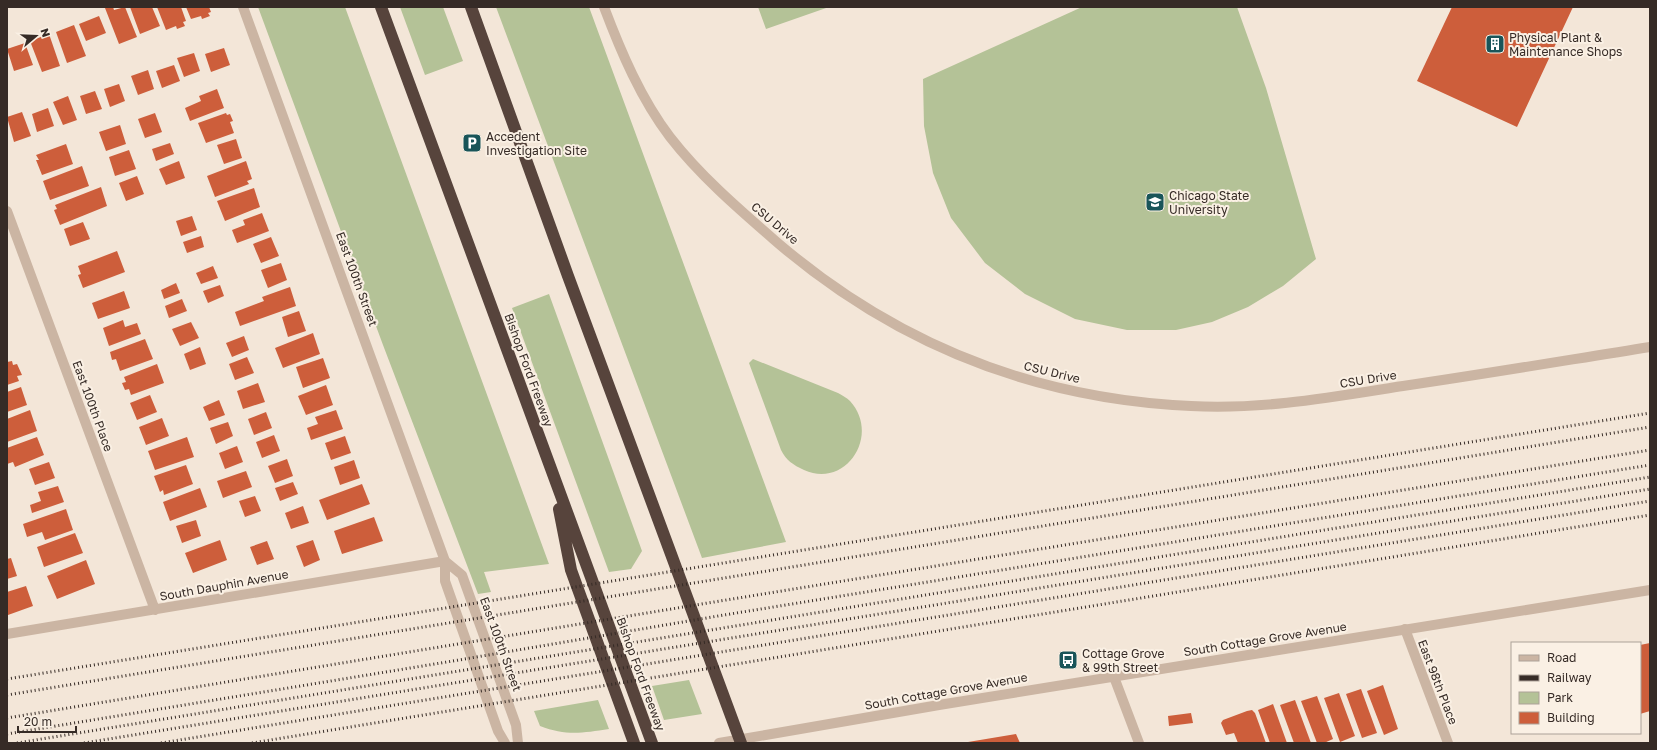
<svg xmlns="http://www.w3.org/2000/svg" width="1657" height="750" viewBox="0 0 1657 750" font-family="'Golos Text',sans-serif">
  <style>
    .green { fill: #b4c297 }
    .building { fill: #cd5e3b }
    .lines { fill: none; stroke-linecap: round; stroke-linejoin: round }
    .minor { stroke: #cbb5a3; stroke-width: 10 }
    .tertiary { stroke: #cbb5a3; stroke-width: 10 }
    .motorway { stroke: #57443c; stroke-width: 12 }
    .rail { stroke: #362b26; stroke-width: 3; stroke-dasharray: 1 3; stroke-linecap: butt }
    .labels { text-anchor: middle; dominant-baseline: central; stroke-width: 4; stroke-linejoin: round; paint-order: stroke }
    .poi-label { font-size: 12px; fill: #362b26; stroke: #faf0e4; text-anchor: start }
    .street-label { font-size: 12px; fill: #362b26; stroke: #faf0e4 }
  </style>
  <rect width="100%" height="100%" fill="#f3e6d8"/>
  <!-- green -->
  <path class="green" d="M258 7H345L549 564 484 572 491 592 478 594 383 345Z
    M400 7H443L463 61 425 75Z
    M496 7H589L786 542 702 558Z
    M758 7H829L766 29Z
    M1082 7H1237L1266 88 1316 259 1283 286 1248 307 1212 322 1176 330H1127L1075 319 1025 294 985 263 951 218 933 173 924 126 923 79Z
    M549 294 642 551 631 569 609 572 512 308Z
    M753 359 838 393C842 395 847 398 850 401 881 435 846 489 804 470 793 465 786 460 781 450L749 363Z
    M689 680 702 714 664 720 652 686Z
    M598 700 609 729C582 733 566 736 540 726L534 711Z"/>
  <!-- building -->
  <path class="building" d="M109 7H113L114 10 125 7 137 37 119 44 105 8Z
    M130 7H152L160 26 140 34Z
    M157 7H181L186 21 183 22 185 26 177 29 176 26 166 30Z
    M186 7H209L211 12 208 13 210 16 202 19 201 16 191 19Z
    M1452 7H1573L1517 127 1417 81Z
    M99 16 106 33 86 41 79 24Z
    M74 25 86 56 67 63 56 32Z
    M49 34 60 66 42 72 30 41Z
    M25 43 33 65 14 71 7 49Z
    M224 48 230 65 211 72 205 54Z
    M194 53 200 71 184 77 177 58Z
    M174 65 180 81 162 88 156 71Z
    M148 70 154 89 138 95 131 76Z
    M119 84 125 101 110 107 104 89Z
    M217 89 224 108 190 121 185 108 201 101 199 96Z
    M95 91 102 109 86 114 80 96Z
    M68 96 77 120 63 125 53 102Z
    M48 108 54 126 37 132 32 114Z
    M22 112 31 136 14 142 7 117Z
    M155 113 162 132 145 138 138 119Z
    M226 113 227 115 230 114 233 121 230 122 234 133 206 143 198 123Z
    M120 125 126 144 106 151 99 132Z
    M236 139 242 158 224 164 217 145Z
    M170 143 174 154 156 161 152 149Z
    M66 144 73 164 42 175 36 160H39L36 155Z
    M129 150 136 169 115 176 109 157Z
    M179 161 185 178 166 185 159 169Z
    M246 161 252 179 247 181 249 184 215 197 207 176Z
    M82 166 89 186 50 200 43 181Z
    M137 176 144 194 126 201 119 183Z
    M101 187 107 206 60 225 54 210 57 209 55 205Z
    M254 188 260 207 225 221 217 201Z
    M262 213 269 231 237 243 232 230 245 225 243 220Z
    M192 216 197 230 181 236 176 221Z
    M83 222 90 239 70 246 64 229Z
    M201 236 204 247 187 253 183 242Z
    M271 237 279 256 261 263 253 244Z
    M117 251 125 272 83 288 78 275 81 274 78 266Z
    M281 263 287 280 268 288 261 270Z
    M213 266 218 278 201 284 196 273Z
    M176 283 180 293 164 299 161 290Z
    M220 285 224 296 208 303 203 291Z
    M290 287 296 306 240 326 235 312 264 301 262 297Z
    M124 291 130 308 98 319 92 303Z
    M182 299 187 311 169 318 165 306Z
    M299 311 306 331 288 337 282 317Z
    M123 320 125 327 137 323 141 334 109 346 103 328Z
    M191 322 199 338 180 346 172 329Z
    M313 333 320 354 283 368 275 348Z
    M244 336 249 350 232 357 226 343Z
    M145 339 153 359 120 371 116 359 112 360 110 352Z
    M200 347 206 364 190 370 184 354Z
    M247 357 254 373 235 380 229 364Z
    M323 358 330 378 303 388 296 367Z
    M12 361 13 365 17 364 22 375 17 376 19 381 7 385V362Z
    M157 364 164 383 131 395 129 389 125 390 122 383 126 382 124 377Z
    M258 383 265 402 243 409 237 391Z
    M326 385 333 405 306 415 298 396Z
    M21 387 27 405 7 412V392Z
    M150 395 157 412 137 420 130 403Z
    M219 400 225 415 209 421 203 407Z
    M30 410 37 431 7 442V419Z
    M336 410 343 429 311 440 307 428 318 424 315 417Z
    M266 412 272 428 254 435 248 419Z
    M162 418 169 436 146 445 139 427Z
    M228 422 233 436 216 444 210 428Z
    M274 435 280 451 262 458 256 442Z
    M345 436 351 453 331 460 325 443Z
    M37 437 44 455 15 467 13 462 7 464V448Z
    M187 437 194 457 155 470 148 451Z
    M237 446 243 462 225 469 219 453Z
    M287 459 293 476 275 483 268 466Z
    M354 460 360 478 340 485 334 467Z
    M49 462 55 478 35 485 29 469Z
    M186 465 193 484 164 495 163 490 160 492 154 476Z
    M246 471 252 487 223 498 217 481Z
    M293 482 298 494 280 501 275 488Z
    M362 484 370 504 327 520 319 500Z
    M58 486 64 502 32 513 30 505 41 501 38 492Z
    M200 488 207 507 170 521 163 502Z
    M255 496 261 511 245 517 239 501Z
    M303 506 309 523 291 529 285 513Z
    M66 509 73 530 45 540 42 532 27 537 23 524Z
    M374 517 383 541 342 554 334 531Z
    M196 520 201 536 182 543 176 526Z
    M75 533 83 553 44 567 37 547Z
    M220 540 227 560 193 573 185 553Z
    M313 540 320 560 304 567 296 546Z
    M267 541 274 559 257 565 250 547Z
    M11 558 17 576 7 579V559Z
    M86 560 95 584 57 599 47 576Z
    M26 586 33 606 8 615 7 592Z
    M1650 643V711L1640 714V645Z
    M1383 685 1398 729 1384 735 1367 691Z
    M1361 689 1377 733 1362 738 1346 694Z
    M1339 693 1355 736 1340 742 1324 698Z
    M1317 696 1333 739 1324 743H1317L1301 701Z
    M1295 700 1311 743H1294L1280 705Z
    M1273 704 1287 743H1270L1258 710Z
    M1252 710 1255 713 1266 743H1238L1234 733 1226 735 1221 723 1223 720 1247 711Z
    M1191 713 1193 723 1169 726 1168 716Z
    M1016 734 1020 743H968V742Z"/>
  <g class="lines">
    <!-- minor -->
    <path class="minor" d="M7 211 155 610
      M1405 629 1448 743
      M7 634 445 561
      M1114 677 1139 743"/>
    <!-- tertiary -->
    <path class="tertiary" d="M243 7 445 561V581L498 731 505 743
      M604 7C621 52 641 99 670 137 701 177 741 211 779 244 898 345 1034 399 1191 406 1262 410 1333 397 1403 386 1485 374 1568 360 1650 347
      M445 561 462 575 516 725 518 743
      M719 743 939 705 1650 590"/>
    <!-- motorway -->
    <path class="motorway" d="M381 7 652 743
      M471 7 568 276 741 743
      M559 509 571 570 634 743"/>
    <!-- rail -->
    <path class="rail" d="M7 679 1650 413
      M7 695 1650 427
      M7 718 720 601 1650 450
      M7 734 453 661 724 615 1650 465
      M17 743 1650 477
      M84 743 1650 489
      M161 743 1650 501
      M252 743 1650 515"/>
  </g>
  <!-- icons -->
  <defs>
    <symbol id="building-square" viewBox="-11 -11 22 22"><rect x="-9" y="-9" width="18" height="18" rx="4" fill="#195559" stroke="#faf0e4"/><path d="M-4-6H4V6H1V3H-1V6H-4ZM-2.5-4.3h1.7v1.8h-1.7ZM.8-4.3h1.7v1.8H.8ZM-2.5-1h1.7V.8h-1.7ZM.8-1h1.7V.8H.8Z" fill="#fff"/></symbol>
    <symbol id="parking-square" viewBox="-11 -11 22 22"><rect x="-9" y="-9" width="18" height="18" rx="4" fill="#195559" stroke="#faf0e4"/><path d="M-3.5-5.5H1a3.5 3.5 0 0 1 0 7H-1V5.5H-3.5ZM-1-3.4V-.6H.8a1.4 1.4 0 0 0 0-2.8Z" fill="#fff"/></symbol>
    <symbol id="university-square" viewBox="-11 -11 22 22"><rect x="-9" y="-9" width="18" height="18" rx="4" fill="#195559" stroke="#faf0e4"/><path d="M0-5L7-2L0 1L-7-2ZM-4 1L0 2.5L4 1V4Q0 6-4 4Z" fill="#fff"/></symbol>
    <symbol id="bus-square" viewBox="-11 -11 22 22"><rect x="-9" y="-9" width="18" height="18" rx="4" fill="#195559" stroke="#faf0e4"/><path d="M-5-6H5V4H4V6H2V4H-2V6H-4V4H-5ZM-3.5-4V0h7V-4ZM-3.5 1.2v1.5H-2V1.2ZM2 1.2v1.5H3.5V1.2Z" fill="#fff"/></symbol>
  </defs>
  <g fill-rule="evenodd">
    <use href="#building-square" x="1484" y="33" width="22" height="22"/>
    <use href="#parking-square" x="461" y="132" width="22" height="22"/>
    <use href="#university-square" x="1144" y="191" width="22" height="22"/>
    <use href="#bus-square" x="1057" y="649" width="22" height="22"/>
  </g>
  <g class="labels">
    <!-- poi labels -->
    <g class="poi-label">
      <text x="1509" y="37">Physical Plant &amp;<tspan x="1509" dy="14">Maintenance Shops</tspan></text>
      <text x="486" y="136">Accedent<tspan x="486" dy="14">Investigation Site</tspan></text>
      <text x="1169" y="195">Chicago State<tspan x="1169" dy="14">University</tspan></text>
      <text x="1082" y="653">Cottage Grove<tspan x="1082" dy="14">&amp; 99th Street</tspan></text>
    </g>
    <!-- street labels -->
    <g class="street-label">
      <text transform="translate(775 223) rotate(40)">CSU Drive</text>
      <text transform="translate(357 279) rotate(70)">East 100th Street</text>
      <text transform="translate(529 370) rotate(70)">Bishop Ford Freeway</text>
      <text transform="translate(1052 372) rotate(14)">CSU Drive</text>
      <text transform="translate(1368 379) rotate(-9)">CSU Drive</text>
      <text transform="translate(93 406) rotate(70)">East 100th Place</text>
      <text transform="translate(224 585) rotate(-10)">South Dauphin Avenue</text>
      <text transform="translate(1265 639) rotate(-9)">South Cottage Grove Avenue</text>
      <text transform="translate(501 644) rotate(70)">East 100th Street</text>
      <text transform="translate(641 674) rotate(70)">Bishop Ford Freeway</text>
      <text transform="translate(1438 682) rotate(69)">East 98th Place</text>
      <text transform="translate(946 691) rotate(-10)">South Cottage Grove Avenue</text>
    </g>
  </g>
  <!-- border -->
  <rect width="1657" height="750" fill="none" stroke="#362b26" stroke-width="16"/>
  <!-- legend -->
  <rect x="1511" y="642" width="130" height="92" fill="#faf0e4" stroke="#aca198"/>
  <rect x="1519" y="655" width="20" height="6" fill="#cbb5a3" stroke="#aca198"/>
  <text x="1547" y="662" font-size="12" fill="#362b26">Road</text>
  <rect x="1519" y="675" width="20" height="6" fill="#362b26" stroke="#aca198"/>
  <text x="1547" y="682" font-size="12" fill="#362b26">Railway</text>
  <rect x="1519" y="692" width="20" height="12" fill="#b4c297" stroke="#aca198"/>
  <text x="1547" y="702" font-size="12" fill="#362b26">Park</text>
  <rect x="1519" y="712" width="20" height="12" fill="#cd5e3b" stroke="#aca198"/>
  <text x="1547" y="722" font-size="12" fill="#362b26">Building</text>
  <!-- north arrow -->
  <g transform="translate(36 36) rotate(71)" stroke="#faf0e4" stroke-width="3" paint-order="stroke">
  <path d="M0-3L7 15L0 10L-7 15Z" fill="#362b26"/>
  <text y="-6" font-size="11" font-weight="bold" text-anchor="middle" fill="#362b26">N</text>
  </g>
  <!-- scale -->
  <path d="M18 726v6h58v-6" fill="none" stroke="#362b26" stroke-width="2"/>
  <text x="24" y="726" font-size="12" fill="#362b26" stroke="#faf0e4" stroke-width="3" paint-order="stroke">20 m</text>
</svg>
